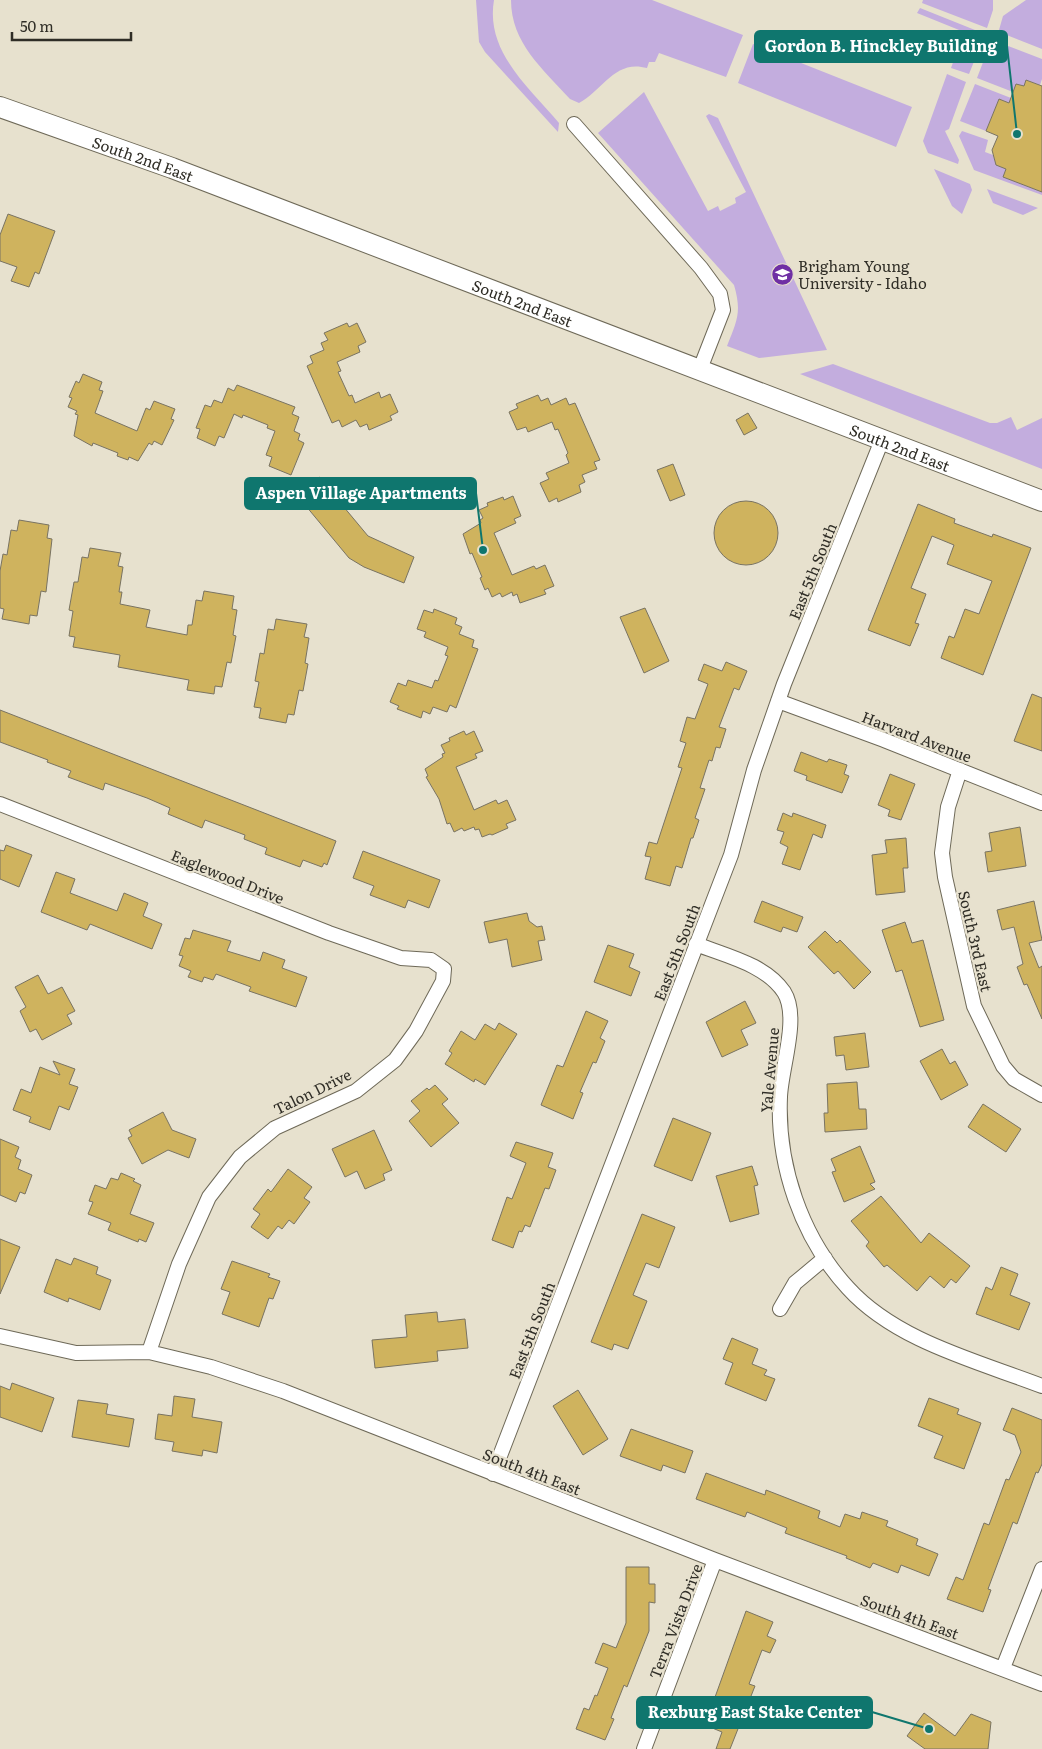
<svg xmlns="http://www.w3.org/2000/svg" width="1042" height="1749" viewBox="0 0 1042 1749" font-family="Literata,serif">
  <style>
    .green { fill: #c3adde }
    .building { fill: #cfb35e; stroke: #797362 }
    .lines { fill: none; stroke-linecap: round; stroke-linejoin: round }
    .street-casing { stroke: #6e6958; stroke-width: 16 }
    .secondary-casing { stroke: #6e6958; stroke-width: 22 }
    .street { stroke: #fff; stroke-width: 14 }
    .secondary { stroke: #fff; stroke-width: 20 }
    .labels { text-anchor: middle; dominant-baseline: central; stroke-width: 4.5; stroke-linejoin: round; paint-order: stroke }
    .street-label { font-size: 15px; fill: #2f2d26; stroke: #e7e1ce }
    .poi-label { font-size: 15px; fill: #2f2d26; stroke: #e7e1ce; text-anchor: start }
    .leader { fill: none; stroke: #0f766e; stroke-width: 2 }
    .callout-dot { fill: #0f766e; stroke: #e7e1ce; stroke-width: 2 }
    .callout { fill: #0f766e; stroke: #0f766e; stroke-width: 2 }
    .callout-label { font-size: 16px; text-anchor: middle; font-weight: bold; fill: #fff }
  </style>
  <rect width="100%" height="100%" fill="#e7e1ce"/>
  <!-- green -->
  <path class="green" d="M476 0H494C485 52 530 88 559 123L558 132 485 52 479 42Z
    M511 0H652L743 35 726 77 659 53 655 62H649L647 68C615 59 603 90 579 103L570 99C543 69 511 43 511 0Z
    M923 0H993V10L987 28 922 3Z
    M1026 0H1042V49L1004 34 999 30 1003 16Z
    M920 8 985 34 969 74 951 68 964 32 917 13Z
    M995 41 1042 59V79L1040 85 1026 80 1024 86 1016 84 1013 92 977 78 990 44Z
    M753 44 912 107 896 147 738 83Z
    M947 74 966 82 949 129 945 131 959 160 958 164 928 153 923 141Z
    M975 84 1011 98 1009 103 999 99 986 131 960 121Z
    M644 92 708 211 718 206 720 211 736 203 735 198 746 192 706 116 709 114 718 118 827 350 759 358 727 346C737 321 742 312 734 285L598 133Z
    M962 131 988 140 985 152 993 155 996 165 1006 169 1003 177 1042 192V195L974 170 959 136Z
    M934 169 970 184 972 190 962 214 952 206Z
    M987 189 1038 208 1023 215 993 203Z
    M833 364 990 423H997L1011 417 1017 430 1042 418V469L800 374Z"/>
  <!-- building -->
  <path class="building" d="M1026 80 1042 86V192L1003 177 1006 169 996 165 992 150 998 136 986 131 999 99 1009 103 1016 84 1024 86Z
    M8 214 55 231 39 274 35 272 29 287 11 281 17 267 0 261V235Z
    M347 323 349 327 357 323 366 342 358 346 360 352 337 362 341 371 338 372 349 396 352 395 355 403 379 392 381 398 390 394 398 412 390 416 392 420 369 430 367 424 360 427 356 420 342 427 339 420 332 423 307 366 313 363 310 356 324 350 321 343 328 340 324 333Z
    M83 374 102 382 99 390 103 391 95 413 137 431 146 408 150 410 154 401 175 409 171 419 174 420 162 445 154 441 152 445 149 443 138 461 129 457 128 460 117 456 118 453 93 443 92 446 74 436 78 415 75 414 77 411 68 407 72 398 69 397 76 381 79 383Z
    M237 385 295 407 292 414 299 417 294 431 300 434 298 440 304 443 291 475 269 466 272 457 266 455 275 431 267 428 268 425 243 415 242 418 234 414 224 438 219 436 215 446 197 438 200 429 196 428 205 405 211 407 214 400 222 403 228 388 234 391Z
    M538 395 541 401 548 398 551 405 566 398 569 405 575 403 600 460 594 462 597 469 582 475 585 482 579 485 581 492 558 502 557 498 549 502 540 483 549 479 546 473 569 463 566 455 568 453 558 429 555 430 552 422 528 432 526 427 517 430 509 412 518 408 516 404Z
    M748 413 757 428 744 435 736 420Z
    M673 464 685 495 670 501 657 470Z
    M320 477 341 507 343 506 368 536 414 557 404 583 364 567 349 558 296 494Z
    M513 496 521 516 514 519 516 523 494 533 512 575 534 566 536 569 545 565 554 586 544 590 546 594 520 603 517 594 513 596 512 592 502 597 500 593 492 597 488 588 485 590 480 578 482 577 472 553 470 554 463 534 481 523 480 520 483 518 479 510 488 506 487 503 503 497 504 500Z
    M714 533a32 32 0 1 1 64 0a32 32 0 1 1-64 0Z
    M918 504 955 519 954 523 992 537 993 534 1031 548 983 675 941 658 949 636 954 638 965 609 979 614 992 581 947 564 954 545 932 536 911 588 926 594 915 623 919 624 910 646 868 630Z
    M19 520 49 525 47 538 52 539 46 592 41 591 37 616 30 615 29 624 2 619 4 609 0 608V571L3 554 7 555 11 530 17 531Z
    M90 548 121 553 118 566 123 567 119 592H122L120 604 150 610 146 627 187 635 188 625H192L196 600 202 601 204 591 234 596 232 609 237 610 233 635 236 636 231 663 227 662 222 687 215 686 214 694 187 690 189 680 118 667 120 655 73 647 75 637 69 636 73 611 69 610 74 582H78L82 557 88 558Z
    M645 608 669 661 644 673 620 617Z
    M434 609 457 618 455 624 462 627 459 634 474 640 472 647 478 649 456 708 450 705 447 712 433 707 430 714 423 711 421 718 397 709 399 706 390 702 398 683 406 686 408 680 432 688 435 680 438 681 448 656 445 655 448 647 424 637 426 632 417 629 424 610 433 613Z
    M276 619 307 624 304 637 309 638 305 663 308 664 303 691 299 690 294 715 288 714 286 723 259 718 261 708 254 707 259 682 255 681 260 653 264 654 268 629 274 630Z
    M726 662 747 671 739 690 734 688 719 727 726 729 720 748 716 747 712 761 709 760 700 788 705 789 695 818 699 820 693 838H691L682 868 676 866 670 886 645 879 651 857 645 856 649 842 657 844 682 768 678 767 686 743 680 741 687 717 695 719 708 684 698 680 704 664 722 671Z
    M1032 694 1042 698V751L1014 741Z
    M0 710 336 841 327 865 324 863 322 867 303 860 300 867 265 854 267 848 244 839 245 835 205 820 202 828 168 814 170 808 147 798 105 783 103 790 68 777 71 771 47 762 48 760 0 742Z
    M464 731 466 735 474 731 483 751 475 754 477 758 456 767 474 810 496 800 498 804 507 800 516 820 506 824 508 828 492 835 490 834 482 837 479 829 475 830 474 827 464 831 462 828 454 832 450 823 447 824 439 799 426 777 428 776 425 769 443 757 442 754 445 753 441 745 450 741 449 738Z
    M801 752 827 762 829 759 847 765 844 774 849 776 842 793 806 780 807 776 794 771Z
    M890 774 915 784 901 820 888 816 890 810 878 805Z
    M783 813 792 817 793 813 826 825 822 838 813 834 800 870 782 864 788 847 780 843 784 832 777 830Z
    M1020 827 1026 866 988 872 985 852 992 851 989 833Z
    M906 838 908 868H903L905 892 876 895 872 855 887 853 885 840Z
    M6 845 32 855 19 887 0 879V850L4 851Z
    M363 851 440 880 429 908 408 900 405 908 370 895 374 886 353 878Z
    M56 872 75 879 70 893 117 911 124 893 148 903 143 916 162 924 152 949 90 924 87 930 41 912Z
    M762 901 803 917 797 932 783 927 781 932 754 922Z
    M1034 901 1042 940 1029 943 1039 968 1042 966V1019L1027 984 1024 985 1017 967 1023 964 1014 927 1002 930 997 910Z
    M527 913 529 921 537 927 542 926 545 940 538 941 542 960 512 967 507 939 489 943 484 922Z
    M905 922 912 943 923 940 944 1020 920 1027 902 970 896 972 882 930Z
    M193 930 231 941 227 951 260 961 263 952 285 960 282 968 307 977 296 1007 249 991 251 987 216 974 213 980 204 977 202 982 188 977 191 971 179 966 183 956 179 955 185 938 190 939Z
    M825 931 837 943 840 940 871 972 854 989 838 971 834 974 808 947Z
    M608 945 634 954 629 967 640 972 631 996 594 982Z
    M38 975 48 994 62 987 75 1011 67 1015 72 1024 42 1040 36 1029 30 1032 20 1011 26 1007 15 987Z
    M745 1001 756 1023 741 1030 748 1045 722 1057 706 1022Z
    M586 1011 608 1021 600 1038 605 1041 596 1063 593 1062 580 1092 583 1093 573 1119 541 1105 557 1065 563 1067Z
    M499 1023 517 1034 485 1085 475 1079 474 1082 445 1064 452 1053 449 1051 461 1031 475 1040 485 1024 495 1030Z
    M865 1033 869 1067 846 1070 844 1055 836 1056 834 1037Z
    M942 1049 950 1064 955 1061 968 1085 941 1100 920 1061Z
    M53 1061 75 1069 69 1084 78 1087 69 1110 59 1106 50 1130 29 1122 31 1117 13 1110 21 1089 31 1093 40 1067 60 1075Z
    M857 1082 859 1109H866L867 1129 825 1132 824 1113H828L827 1084Z
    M435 1085 448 1099 442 1104 459 1123 431 1147 409 1121 420 1111 411 1101 427 1088 429 1090Z
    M983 1104 1021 1129 1006 1152 968 1127Z
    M163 1112 172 1130 196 1139 189 1158 168 1150 142 1164 128 1138 132 1136 129 1130Z
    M673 1118 711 1133 692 1181 654 1166Z
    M374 1130 392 1170 383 1174 385 1180 365 1189 357 1171 345 1177 332 1149Z
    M0 1139 19 1147 15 1157 21 1160 18 1169 32 1175 25 1194 20 1192 16 1202 0 1195Z
    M516 1142 553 1153 548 1167 556 1170 549 1189 545 1188 530 1227 525 1225 522 1232 519 1231 513 1248 492 1240 507 1197 512 1199 526 1163 510 1156Z
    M860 1146 875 1182 870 1184 875 1189 844 1202 832 1172 836 1171 831 1159Z
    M752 1166 758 1185 754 1186 759 1214 730 1222 716 1176Z
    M288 1169 312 1187 304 1198 310 1202 294 1224 289 1220 282 1229 278 1226 268 1239 251 1227 260 1214 253 1209 268 1189 271 1192Z
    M121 1173 135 1179 133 1181 141 1185 130 1214 154 1223 146 1242 139 1239 138 1242 108 1230 111 1223 88 1214 93 1202 89 1201 95 1185 106 1189 111 1178 118 1180Z
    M881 1196 921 1243 929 1233 970 1266 956 1283 951 1279 944 1288 930 1276 917 1291 887 1265 884 1267 866 1246 869 1242 851 1221Z
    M642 1214 675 1227 659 1268 646 1263 633 1295 647 1301 628 1349 614 1344 612 1350 591 1342Z
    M0 1239 20 1247 0 1294Z
    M74 1258 98 1267 96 1274 111 1280 100 1310 69 1298 68 1302 44 1292 56 1259 71 1265Z
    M232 1261 270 1274 268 1277 280 1281 273 1299 269 1298 259 1327 222 1314 230 1292 221 1289Z
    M1001 1267 1018 1274 1010 1295 1030 1303 1019 1330 976 1314 986 1287 992 1290Z
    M437 1312 438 1322 465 1319 468 1348 437 1351 438 1361 375 1368 372 1340 407 1337 405 1315Z
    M732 1338 758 1349 752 1364 767 1370 764 1375 775 1379 766 1401 725 1384 733 1363 723 1359Z
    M12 1383 54 1398 42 1432 0 1417V1386L10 1390Z
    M578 1390 608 1439 583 1455 553 1406Z
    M174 1396 195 1399 192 1417 222 1422 217 1453 203 1450 202 1456 172 1451 174 1442 155 1439 158 1414 172 1416Z
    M929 1398 959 1409 957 1414 981 1423 964 1469 934 1458 943 1436 918 1426Z
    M78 1400 108 1404 106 1414 134 1419 129 1447 72 1437Z
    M1012 1408 1042 1420V1464L1038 1473 1036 1472 1017 1524 1013 1522 988 1589 991 1590 983 1612 947 1599 956 1577 963 1580 984 1523 989 1525 1006 1479 1009 1480 1021 1452 1015 1435 1003 1430Z
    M631 1429 693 1451 685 1473 663 1465 661 1471 620 1456Z
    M706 1473 765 1495 766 1490 820 1511 818 1518 840 1527 845 1514 860 1519 862 1512 888 1521 886 1526 918 1539 916 1545 938 1554 929 1576 901 1565 898 1573 873 1563 870 1568 846 1558 847 1556 785 1533 787 1528 747 1512 745 1517 696 1499Z
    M626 1567H649V1584H655V1603L649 1602V1631L627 1687 624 1685 611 1718 614 1719 605 1740 576 1729 584 1708 589 1710 595 1695 597 1696 608 1668 595 1663 603 1643 616 1648 626 1623Z
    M746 1611 773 1622 767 1636 776 1640 770 1653 762 1650 749 1684 755 1686 730 1749H716L722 1732 705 1725Z
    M924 1713 955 1736 971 1714 991 1722 988 1749H925L907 1736Z"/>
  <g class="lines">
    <defs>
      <path id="street" d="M574 124 701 268 720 294 723 310 700 369
        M778 701 884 740 1042 803
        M960 770 948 807 942 853 945 877 974 1006 1003 1066 1014 1079 1042 1095
        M0 804 329 933 401 958 431 960 444 969 443 981 416 1031 395 1060 356 1091 275 1128 240 1157 209 1197 179 1264 149 1352
        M696 944C726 956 765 964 784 992 800 1017 781 1068 780 1097 777 1165 801 1237 848 1288 896 1341 977 1361 1042 1386
        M780 1309 795 1283 825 1258
        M0 1336 76 1353 149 1352 211 1367 283 1391 715 1560 1042 1684
        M493 1474 731 855 754 770 784 684 882 440
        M1003 1668 1042 1569
        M644 1749 715 1560"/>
      <g id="secondary">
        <path id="s1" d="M0 107 172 168 1042 501"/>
      </g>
    </defs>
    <!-- street casing -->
    <use href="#street" class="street-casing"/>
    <!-- secondary casing -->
    <use href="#secondary" class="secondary-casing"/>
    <!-- street -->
    <use href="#street" class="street"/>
    <!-- secondary -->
    <use href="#secondary" class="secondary"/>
  </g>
  <!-- icons -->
  <defs>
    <symbol id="university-disc" viewBox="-11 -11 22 22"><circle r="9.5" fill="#6f2fa4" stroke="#e7e1ce"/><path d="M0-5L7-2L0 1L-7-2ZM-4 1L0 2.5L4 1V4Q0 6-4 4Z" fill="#fff"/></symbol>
  </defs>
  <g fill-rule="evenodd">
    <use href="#university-disc" x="770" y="262" width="25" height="25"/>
  </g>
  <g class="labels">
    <!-- street labels -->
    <g class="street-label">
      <text stroke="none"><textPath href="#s1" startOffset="152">South 2nd East</textPath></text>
      <text stroke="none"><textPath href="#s1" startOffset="558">South 2nd East</textPath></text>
      <text stroke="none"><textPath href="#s1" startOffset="962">South 2nd East</textPath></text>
      <text transform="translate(812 571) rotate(-68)">East 5th South</text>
      <text transform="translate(917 736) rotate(21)">Harvard Avenue</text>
      <text transform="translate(228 876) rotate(22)">Eaglewood Drive</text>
      <text transform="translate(976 941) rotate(77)">South 3rd East</text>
      <text transform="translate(676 952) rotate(-69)">East 5th South</text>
      <text transform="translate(769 1070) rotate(-85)">Yale Avenue</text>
      <text transform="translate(312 1091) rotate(-26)">Talon Drive</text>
      <text transform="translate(531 1330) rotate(-69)">East 5th South</text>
      <text transform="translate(532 1471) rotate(21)">South 4th East</text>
      <text transform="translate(910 1616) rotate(20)">South 4th East</text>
      <text transform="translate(675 1621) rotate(-69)">Terra Vista Drive</text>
    </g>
    <!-- poi labels -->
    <g class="poi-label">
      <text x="798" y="265">Brigham Young<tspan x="798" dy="17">University - Idaho</tspan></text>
    </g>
  </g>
  <!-- callouts -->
  <path class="leader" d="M1017 134L1007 46M483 550L476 493M929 1729L872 1712"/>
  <g class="callout-dot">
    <circle cx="1017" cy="134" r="5"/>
    <circle cx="483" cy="550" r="5"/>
    <circle cx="929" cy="1729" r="5"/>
  </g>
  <g class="callout">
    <rect x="755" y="31" width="252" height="31" rx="5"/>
    <rect x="245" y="478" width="231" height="31" rx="5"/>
    <rect x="637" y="1697" width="235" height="31" rx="5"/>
  </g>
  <g class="callout-label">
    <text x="881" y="52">Gordon B. Hinckley Building</text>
    <text x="361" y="499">Aspen Village Apartments</text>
    <text x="755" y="1718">Rexburg East Stake Center</text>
  </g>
  <!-- scale -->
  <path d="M12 32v8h119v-8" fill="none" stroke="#2f2d26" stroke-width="2.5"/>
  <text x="20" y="32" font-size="15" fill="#2f2d26" stroke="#e7e1ce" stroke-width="4" paint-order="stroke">50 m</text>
</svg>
